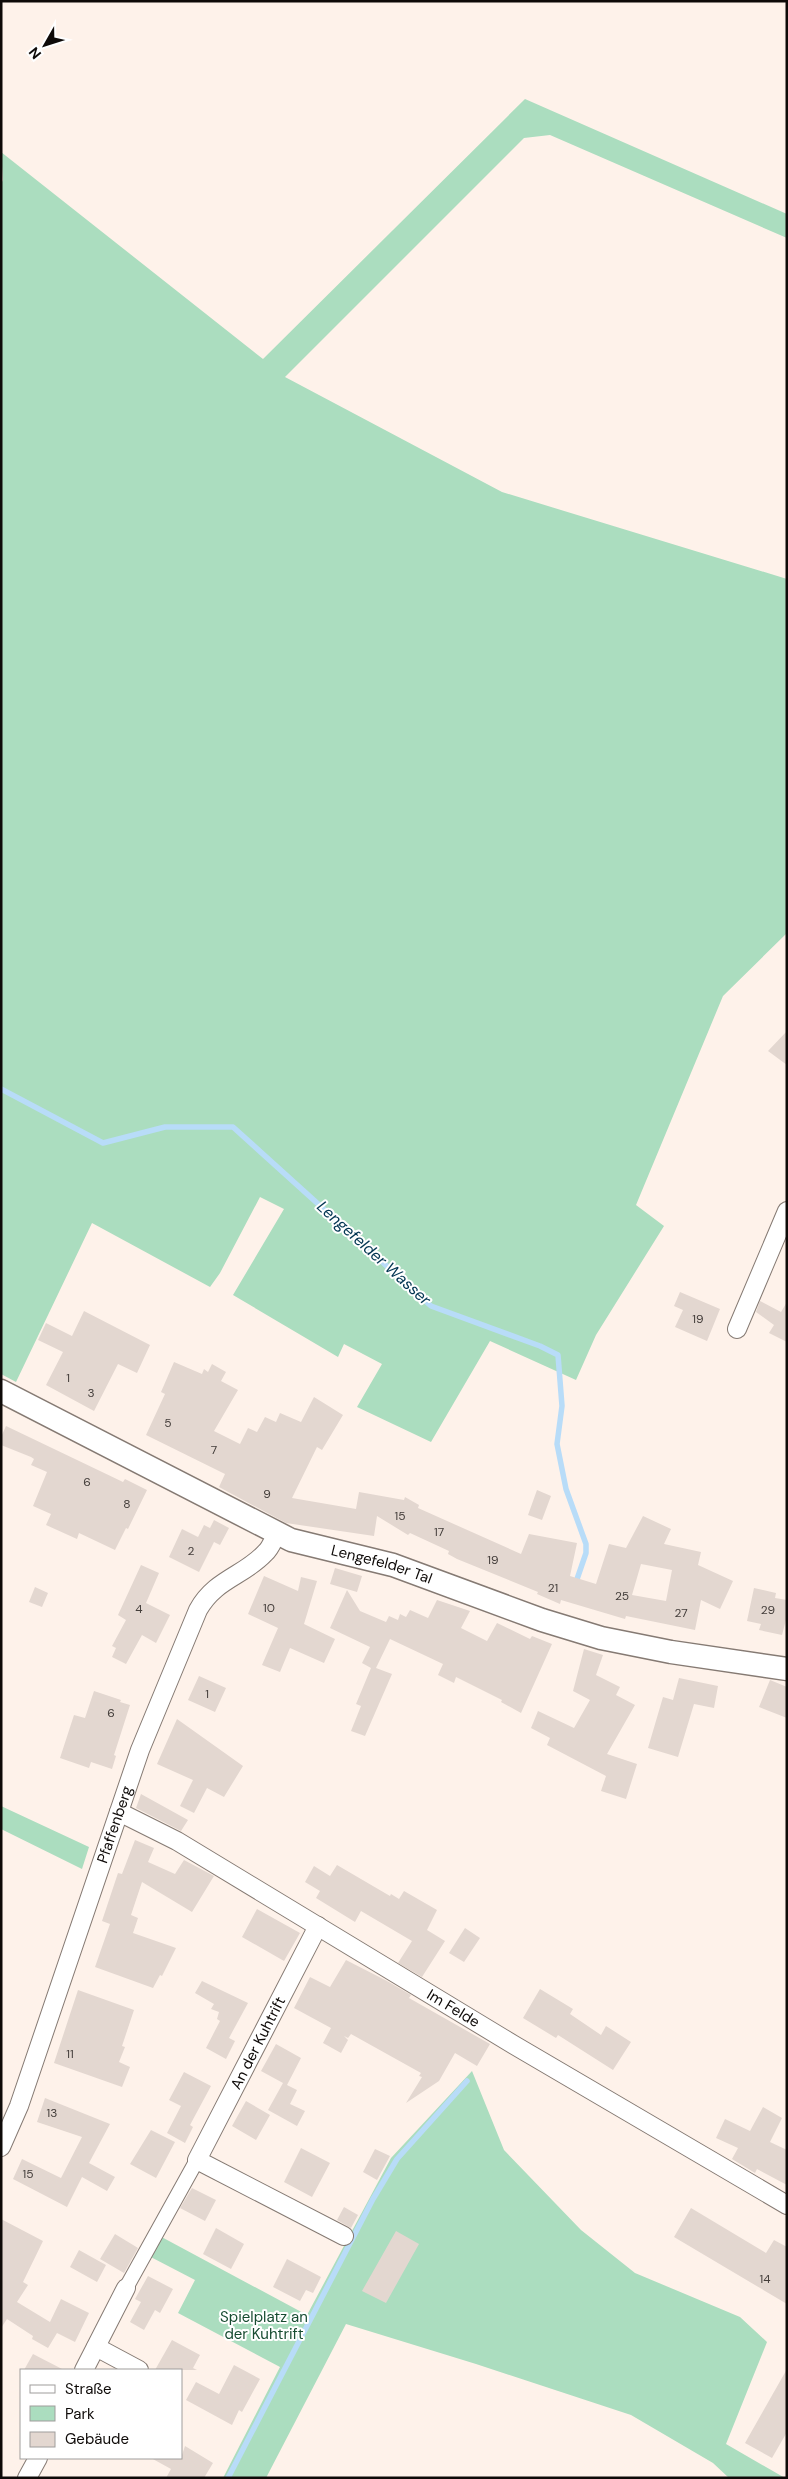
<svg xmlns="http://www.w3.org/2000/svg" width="788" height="2479" viewBox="0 0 788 2479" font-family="'DM Sans',sans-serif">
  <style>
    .green { fill: #abddbf }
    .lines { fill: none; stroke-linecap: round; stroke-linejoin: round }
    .stream { stroke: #b8dcf8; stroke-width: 5.5 }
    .building { fill: #e3d7d0; fill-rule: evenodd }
    .pedestrian-casing { stroke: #857a73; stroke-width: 16 }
    .minor-casing { stroke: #857a73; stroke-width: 20 }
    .tertiary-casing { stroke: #857a73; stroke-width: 25 }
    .pedestrian { stroke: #fff; stroke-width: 14 }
    .minor { stroke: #fff; stroke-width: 18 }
    .tertiary { stroke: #fff; stroke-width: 22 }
    .labels { text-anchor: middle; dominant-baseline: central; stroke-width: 4; stroke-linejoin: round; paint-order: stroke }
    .number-label { font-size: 12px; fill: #433d3a }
    .street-label { font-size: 15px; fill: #0e0a08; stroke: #fff }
    .park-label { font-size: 15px; fill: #174c31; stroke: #fff }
    .water-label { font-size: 16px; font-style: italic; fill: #023552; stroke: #fff }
  </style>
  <rect width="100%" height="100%" fill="#fef2ea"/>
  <!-- green -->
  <path class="green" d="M525 99 787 214V238L550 135 524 138 285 377 502 492 787 579V933L723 996 636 1205 664 1226 596 1335 576 1380 490 1341 431 1442 357 1407 382 1364 344 1344 338 1357 233 1295 284 1209 260 1197 220 1273 210 1287 92 1223 16 1382 1 1374V184L3 180 1 152 263 359Z
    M1 1806 89 1847 82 1869 1 1829Z
    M472 2071 504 2150 581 2230 635 2273 740 2317 767 2342 726 2444 785 2478H729L713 2463 631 2415 476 2364 346 2324 266 2478H223L280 2367 178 2313 195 2280 145 2254 156 2234 307 2315 391 2158Z"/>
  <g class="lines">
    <!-- stream -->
    <path class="stream" d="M1 1089 103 1143 165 1127H233L431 1306 540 1346 558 1355 562 1406 557 1444 566 1489 586 1544V1553L575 1585
      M228 2478 373 2199 397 2159 467 2081"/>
  </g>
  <!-- building -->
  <path class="building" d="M787 1031V1065L768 1051Z
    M680 1292 720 1309 707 1341 675 1327 683 1310 674 1306Z
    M760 1301 781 1312 787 1302V1342L769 1333 774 1325 756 1312Z
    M84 1311 150 1345 137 1373 118 1364 94 1411 46 1385 63 1352 38 1340 46 1323 72 1336Z
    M174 1362 202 1374 204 1369 208 1372 212 1364 226 1372 221 1381 238 1390 214 1431 240 1444 248 1428 257 1432 265 1417 276 1422 280 1413 301 1422 314 1397 343 1415 322 1450 317 1447 292 1498 356 1509 359 1492 404 1500 405 1497 419 1505 418 1508 521 1554 529 1534 577 1543 570 1576 596 1584 609 1544 626 1548 643 1516 671 1529 664 1544 701 1552 698 1565 733 1581 720 1609 701 1600 695 1630 626 1616 625 1619 561 1600 560 1604 537 1594 538 1592 457 1559 448 1554 449 1551 410 1533 408 1535 377 1516 374 1536 286 1523 219 1487 225 1474 146 1435 165 1394 161 1392ZM641 1564 672 1570 666 1601 632 1595Z
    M6 1426 123 1482 125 1479 147 1490 128 1529 126 1528 115 1550 79 1533 77 1539 46 1525 51 1514 33 1506 47 1472 31 1465 34 1459 31 1457 1 1445V1437Z
    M537 1490 551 1496 542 1520 528 1515Z
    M214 1520 229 1528 220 1545 214 1542 199 1572 169 1557 182 1529 198 1537 204 1525 210 1528Z
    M141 1565 159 1573 146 1603 170 1615 156 1643 142 1635 126 1664 112 1657 116 1648 112 1646 126 1620 118 1615Z
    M335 1568 362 1576 357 1592 330 1584Z
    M264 1576 298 1591 301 1577 317 1581 304 1624 335 1639 324 1663 290 1648 280 1672 262 1665 278 1628 248 1614Z
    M35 1587 48 1593 42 1607 29 1602Z
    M754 1588 776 1593 775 1598 787 1600V1616L782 1635 759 1630 761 1624 747 1621Z
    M347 1590 360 1611 386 1622 389 1616 398 1620 400 1614 406 1617 410 1610 428 1618 437 1600 470 1611 461 1628 487 1641 497 1623 530 1639 532 1636 552 1644 521 1713 501 1702 502 1700 456 1677 454 1683 438 1675 443 1664 390 1639 376 1668 392 1674 365 1736 351 1731 361 1706 356 1704 371 1668 362 1663 370 1647 330 1628Z
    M584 1649 603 1655 596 1675 620 1687 616 1695 635 1705 607 1754 637 1764 626 1799 601 1791 606 1776 547 1745 550 1738 531 1728 538 1711 574 1728 590 1700 573 1691Z
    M199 1676 226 1688 215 1712 188 1700Z
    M679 1678 718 1686 714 1708 694 1704 678 1757 648 1748 663 1697 673 1700Z
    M770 1680 787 1687V1718L759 1707Z
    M94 1691 121 1700 120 1702 130 1705 114 1755 116 1756 112 1769 91 1762 89 1768 60 1758 74 1715 85 1718Z
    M177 1719 243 1766 224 1797 207 1788 194 1813 180 1806 193 1780 157 1764Z
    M141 1794 188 1820 181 1831 136 1808Z
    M135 1840 154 1848 148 1862 175 1874 184 1860 214 1876 192 1912 142 1882 131 1915 138 1918 133 1933 176 1948 162 1976 160 1975 153 1988 95 1967 110 1924 102 1921 118 1873 122 1874Z
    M337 1865 390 1896 391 1894 399 1899 404 1891 437 1910 427 1930 445 1941 422 1977 398 1963 412 1941 361 1911 355 1922 316 1898 320 1891 305 1882 314 1866 330 1876Z
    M257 1909 300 1933 284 1961 242 1937Z
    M465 1928 480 1938 464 1962 449 1953Z
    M346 1960 387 1981 411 1995 409 1998 490 2044 477 2066 455 2053 439 2081 406 2103 422 2077 419 2076 421 2073 351 2034 348 2038 344 2036 348 2040 341 2053 323 2043 331 2028 294 2008 310 1977 330 1987Z
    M202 1981 248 2003 229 2038 235 2041 226 2059 206 2048 220 2021 217 2019 219 2012 211 2009 214 2004 195 1993Z
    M540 1989 573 2009 570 2014 601 2035 606 2026 631 2042 613 2070 558 2035 556 2038 523 2018Z
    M78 1990 134 2010 122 2046 125 2047 119 2062 130 2067 122 2087 54 2063Z
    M276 2044 301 2058 287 2085 297 2090 290 2104 305 2111 297 2126 268 2110 283 2083 261 2071Z
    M184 2072 211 2086 190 2125 193 2127 185 2143 167 2133 181 2106 169 2100Z
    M45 2098 110 2124 89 2163 115 2177 107 2191 82 2177 67 2207 13 2179 22 2159 61 2178 82 2137 37 2122Z
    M246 2101 270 2115 256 2140 232 2126Z
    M763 2107 782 2118 770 2142 787 2150V2185L757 2169 755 2173 732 2159 738 2148 716 2138 725 2119 750 2131Z
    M151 2130 175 2142 156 2178 130 2164Z
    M301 2148 330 2163 312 2197 284 2182Z
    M375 2149 390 2156 377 2180 363 2172Z
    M192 2188 216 2200 205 2221 180 2208Z
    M344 2207 358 2215 351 2228 337 2220Z
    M691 2208 766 2253 774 2240 787 2247V2304L674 2237Z
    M1 2219 43 2241 23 2282 28 2285 17 2302 50 2322 61 2299 89 2313 75 2342 57 2333 48 2348 32 2339 33 2336 7 2319 1 2328Z
    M216 2228 244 2244 231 2269 203 2254Z
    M396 2231 419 2244 386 2303 362 2291Z
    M115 2234 138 2248 124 2273 100 2259Z
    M79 2250 106 2265 97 2282 70 2267Z
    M287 2259 321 2277 313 2293 306 2290 300 2301 273 2287Z
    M148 2276 173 2289 160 2313 155 2310 144 2330 130 2322 141 2302 135 2299Z
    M172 2340 200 2355 193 2368 197 2370H155Z
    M33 2354 64 2370H24Z
    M234 2365 260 2379 242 2412 239 2410 232 2425 186 2400 196 2382 219 2394Z
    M787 2369V2432L772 2458 745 2443Z
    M185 2446 213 2463 204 2478H166L171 2469 151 2458H181Z"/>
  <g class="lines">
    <defs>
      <path id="pedestrian" d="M126 2288 197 2160"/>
      <g id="minor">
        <path d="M737 1329 787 1211"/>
        <path id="s1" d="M119 1812 177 1841 514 2045 787 2205"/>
        <path d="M318 1926 197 2160 344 2236"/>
        <path id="s2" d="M1 2147 19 2106 140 1750 198 1610C215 1579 244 1576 265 1553 271 1548 273 1540 277 1533"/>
        <path d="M96 2347 139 2370"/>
        <path d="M84 2370 126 2288"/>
        <path d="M27 2478 38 2458"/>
      </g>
      <g id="tertiary">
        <path id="s3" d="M1 1391 291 1540 393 1565 542 1620 601 1638 671 1652 787 1669"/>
      </g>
    </defs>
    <!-- pedestrian casing -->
    <use href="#pedestrian" class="pedestrian-casing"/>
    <!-- minor casing -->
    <use href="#minor" class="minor-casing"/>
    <!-- tertiary casing -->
    <use href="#tertiary" class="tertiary-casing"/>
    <!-- pedestrian -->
    <use href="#pedestrian" class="pedestrian"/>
    <!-- minor -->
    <use href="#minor" class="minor"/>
    <!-- tertiary -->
    <use href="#tertiary" class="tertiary"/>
  </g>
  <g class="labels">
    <!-- number labels -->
    <g class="number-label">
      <text x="698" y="1319">19</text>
      <text x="68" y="1378">1</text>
      <text x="91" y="1393">3</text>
      <text x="168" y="1423">5</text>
      <text x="214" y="1450">7</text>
      <text x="87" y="1482">6</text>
      <text x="267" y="1494">9</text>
      <text x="127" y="1504">8</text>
      <text x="400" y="1516">15</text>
      <text x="439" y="1532">17</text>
      <text x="191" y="1551">2</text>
      <text x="493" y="1560">19</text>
      <text x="553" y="1588">21</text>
      <text x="622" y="1596">25</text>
      <text x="269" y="1608">10</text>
      <text x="139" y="1609">4</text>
      <text x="768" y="1610">29</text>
      <text x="681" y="1613">27</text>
      <text x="207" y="1694">1</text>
      <text x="111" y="1713">6</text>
      <text x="70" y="2054">11</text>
      <text x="52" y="2113">13</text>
      <text x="28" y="2174">15</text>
      <text x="765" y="2279">14</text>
    </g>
    <!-- street labels -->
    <g class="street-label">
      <text stroke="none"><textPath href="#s3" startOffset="420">Lengefelder Tal</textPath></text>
      <text stroke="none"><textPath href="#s2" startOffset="342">Pfaffenberg</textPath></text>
      <text stroke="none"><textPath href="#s1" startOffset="388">Im Felde</textPath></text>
      <text transform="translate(258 2043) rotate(-63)">An der Kuhtrift</text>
    </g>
    <!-- park labels -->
    <g class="park-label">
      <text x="264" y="2317">Spielplatz an<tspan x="264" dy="17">der Kuhtrift</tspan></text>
    </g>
    <!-- water labels -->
    <g class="water-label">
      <text transform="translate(374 1253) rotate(42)">Lengefelder Wasser</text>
    </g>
  </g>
  <!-- border -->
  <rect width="788" height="2479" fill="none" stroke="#0e0a08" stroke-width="5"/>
  <!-- legend -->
  <rect x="20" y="2369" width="162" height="90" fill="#ffffff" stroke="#9f9d9c"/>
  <rect x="30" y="2385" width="25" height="8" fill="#ffffff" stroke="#9f9d9c"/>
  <text x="65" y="2394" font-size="15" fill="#0e0a08">Straße</text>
  <rect x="30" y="2406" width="25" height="15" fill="#abddbf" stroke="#9f9d9c"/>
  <text x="65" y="2419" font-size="15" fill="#0e0a08">Park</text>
  <rect x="30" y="2432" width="25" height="15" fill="#e3d7d0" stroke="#9f9d9c"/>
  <text x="65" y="2444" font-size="15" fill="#0e0a08">Gebäude</text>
  <!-- north arrow -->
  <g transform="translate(45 45) rotate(231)" stroke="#ffffff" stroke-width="4" paint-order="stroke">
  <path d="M0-4L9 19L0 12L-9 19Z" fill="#0e0a08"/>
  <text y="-8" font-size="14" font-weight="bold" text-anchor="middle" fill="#0e0a08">N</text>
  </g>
</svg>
